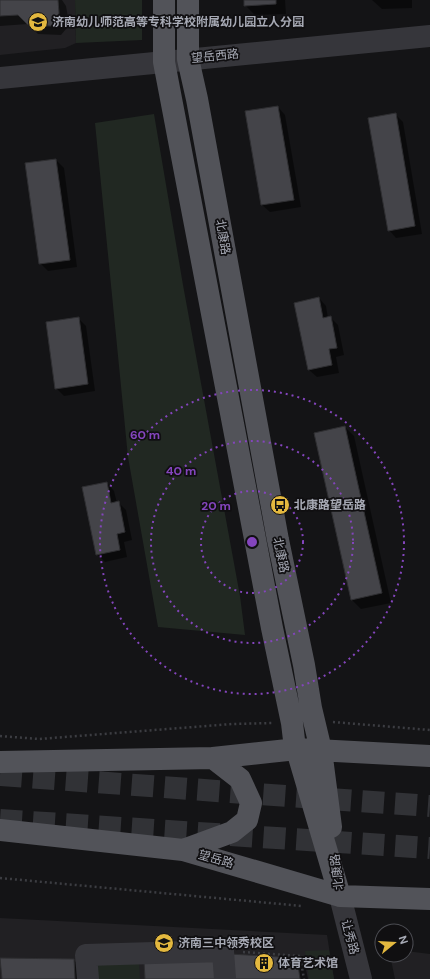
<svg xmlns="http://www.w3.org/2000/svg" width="430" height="979" viewBox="0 0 430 979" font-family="'DM Sans','Noto Sans SC',sans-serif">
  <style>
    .built { fill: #212023 }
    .green { fill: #212822 }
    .shadow { fill: #0007 }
    .building { fill: #444449; stroke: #2f2f32 }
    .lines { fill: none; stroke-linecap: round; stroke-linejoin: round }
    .highway-tunnel { stroke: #313236; stroke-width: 22; stroke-dasharray: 22 11; stroke-linecap: butt }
    .path { stroke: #3c3d42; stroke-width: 2.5; stroke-dasharray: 2 3; stroke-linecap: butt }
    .minor { stroke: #36363b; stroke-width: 22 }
    .major { stroke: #525359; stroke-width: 22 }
    .ring { fill: none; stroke: #8445bd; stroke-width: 2; stroke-dasharray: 2 4 }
    .labels { text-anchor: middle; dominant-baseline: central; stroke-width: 3.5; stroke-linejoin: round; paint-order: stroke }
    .poi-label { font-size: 12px; font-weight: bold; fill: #a7aab5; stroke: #100f11; text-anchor: start }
    .street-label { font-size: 12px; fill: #a7aab5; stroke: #100f11 }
    .centre { fill: #8445bd; stroke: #100f11; stroke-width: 2 }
    .ring-label { font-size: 12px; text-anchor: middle; font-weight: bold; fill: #8445bd; stroke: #100f11; stroke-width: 3.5; stroke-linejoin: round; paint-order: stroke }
  </style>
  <rect width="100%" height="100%" fill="#141416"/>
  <!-- built -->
  <path class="built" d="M0 0H75L76 43 65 48 0 55Z
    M0 918 327 935 334 979H0Z
    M406 951 430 954V979H395L390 955H406Z"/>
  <!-- green -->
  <path class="green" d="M75 0H142V40L76 43Z
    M154 114 183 285 240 596 245 635 158 627 128 457 95 123Z
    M329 950 334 979H309L305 951Z
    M93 960 139 962 140 979H94Z"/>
  <!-- shadow -->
  <path class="shadow" d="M0 0H62L66 6 69 23 66 29 61 35 38 34 28 24 0 26Z
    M245 0H285L286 14 255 15 245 5Z
    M372 0H412V8L382 9Z
    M278 107 285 115 301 207 270 212 262 205Z
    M395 114 403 122 422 234 396 238 389 230Z
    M56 160 64 168 77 267 48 271 40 263Z
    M319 298 326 306 328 318 330 317 338 325 344 355 336 357 339 373 317 377 309 370Z
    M78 318 86 326 95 391 64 396 56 388Z
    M345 427 354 436 391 603 361 609 352 600Z
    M107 483 114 491 117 503H119L126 510 132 540 124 542 127 557 105 562 97 554Z
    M297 959 306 969 308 979H233Z
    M74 960 86 973 87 979H3Z"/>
  <!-- building -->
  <path class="building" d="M0 0H58L59 13 57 20 51 26 28 25 18 15 0 16Z
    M244 0H276V4L244 6Z
    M278 106 294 200 261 205 245 111Z
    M396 113 415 226 388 231 368 118Z
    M56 159 70 260 39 264 25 163Z
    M319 297 323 318 331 316 337 348 329 349 332 365 308 370 294 303Z
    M79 317 88 384 55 389 46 322Z
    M345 426 382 593 351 600 314 433Z
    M107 482 111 503 119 501 125 532 117 534 120 550 96 555 82 487Z
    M230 954 297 958 300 979H232Z
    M217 957 219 979H145L144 961Z
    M0 958 74 959 75 979H2Z"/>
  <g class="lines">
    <!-- highway-tunnel -->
    <path class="highway-tunnel" d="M0 775 244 793 430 806
      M0 820 430 848"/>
    <!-- path -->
    <path class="path" d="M333 722 430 730
      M0 736 39 739 232 724 274 723
      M0 878 302 906
      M243 952 300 956 304 979"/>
    <!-- minor -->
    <path class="minor" d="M0 78 430 36
      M340 896 361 979
      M88 979 86 955 223 951 225 979"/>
    <!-- major -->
    <path class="major" d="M164 0V62L272 628 292 723 294 740 340 896
      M188 0V59L197 99 278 540 304 665 311 708 321 750 331 827
      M0 762 213 758 297 749 430 756
      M0 830 183 850 340 896 430 899
      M183 850 232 832 247 820 251 803 240 779 213 758"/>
  </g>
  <!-- distance rings -->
  <g class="ring">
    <circle cx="252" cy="542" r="51"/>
    <circle cx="252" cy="542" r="101"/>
    <circle cx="252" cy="542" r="152"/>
  </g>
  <!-- icons -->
  <defs>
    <symbol id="school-disc" viewBox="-11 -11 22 22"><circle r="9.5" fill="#e3b83f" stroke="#100f11"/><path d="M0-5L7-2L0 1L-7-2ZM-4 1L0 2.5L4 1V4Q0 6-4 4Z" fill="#111"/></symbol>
    <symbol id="bus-disc" viewBox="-11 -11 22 22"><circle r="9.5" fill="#e3b83f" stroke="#100f11"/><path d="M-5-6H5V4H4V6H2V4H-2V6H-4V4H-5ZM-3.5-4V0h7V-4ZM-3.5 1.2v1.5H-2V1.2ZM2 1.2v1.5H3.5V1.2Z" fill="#111"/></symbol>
    <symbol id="building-disc" viewBox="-11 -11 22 22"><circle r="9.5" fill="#e3b83f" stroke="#100f11"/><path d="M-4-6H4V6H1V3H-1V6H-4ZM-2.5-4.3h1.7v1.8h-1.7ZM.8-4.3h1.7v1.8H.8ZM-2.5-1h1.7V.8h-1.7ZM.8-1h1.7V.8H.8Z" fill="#111"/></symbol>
  </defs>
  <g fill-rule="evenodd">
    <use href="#school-disc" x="27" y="11" width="22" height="22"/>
    <use href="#bus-disc" x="269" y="494" width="22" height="22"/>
    <use href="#school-disc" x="153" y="932" width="22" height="22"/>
    <use href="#building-disc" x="253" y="952" width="22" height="22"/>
  </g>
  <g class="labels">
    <!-- poi labels -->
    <g class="poi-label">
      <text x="52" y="22">济南幼儿师范高等专科学校附属幼儿园立人分园</text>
      <text x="294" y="505">北康路望岳路</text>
      <text x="178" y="943">济南三中领秀校区</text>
      <text x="278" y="963">体育艺术馆</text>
    </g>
    <!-- street labels -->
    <g class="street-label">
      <text transform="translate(215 56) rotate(-6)">望岳西路</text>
      <text transform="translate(223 237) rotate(80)">北康路</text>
      <text transform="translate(281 555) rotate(78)">北康路</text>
      <text transform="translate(216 859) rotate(16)">望岳路</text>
      <text transform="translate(337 872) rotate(-97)">北康路</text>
      <text transform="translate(350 937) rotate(75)">让秀路</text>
    </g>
  </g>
  <circle cx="252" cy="542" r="6" class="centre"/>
  <g class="ring-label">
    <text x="145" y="439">60 m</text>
    <text x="181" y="475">40 m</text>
    <text x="216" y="510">20 m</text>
  </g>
  <!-- north arrow -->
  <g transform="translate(394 943) rotate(72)"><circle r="19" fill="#100f11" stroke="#4c4d53"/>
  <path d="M0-3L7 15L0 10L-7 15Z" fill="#e3b83f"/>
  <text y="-6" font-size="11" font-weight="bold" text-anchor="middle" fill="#a7aab5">N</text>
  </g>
</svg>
